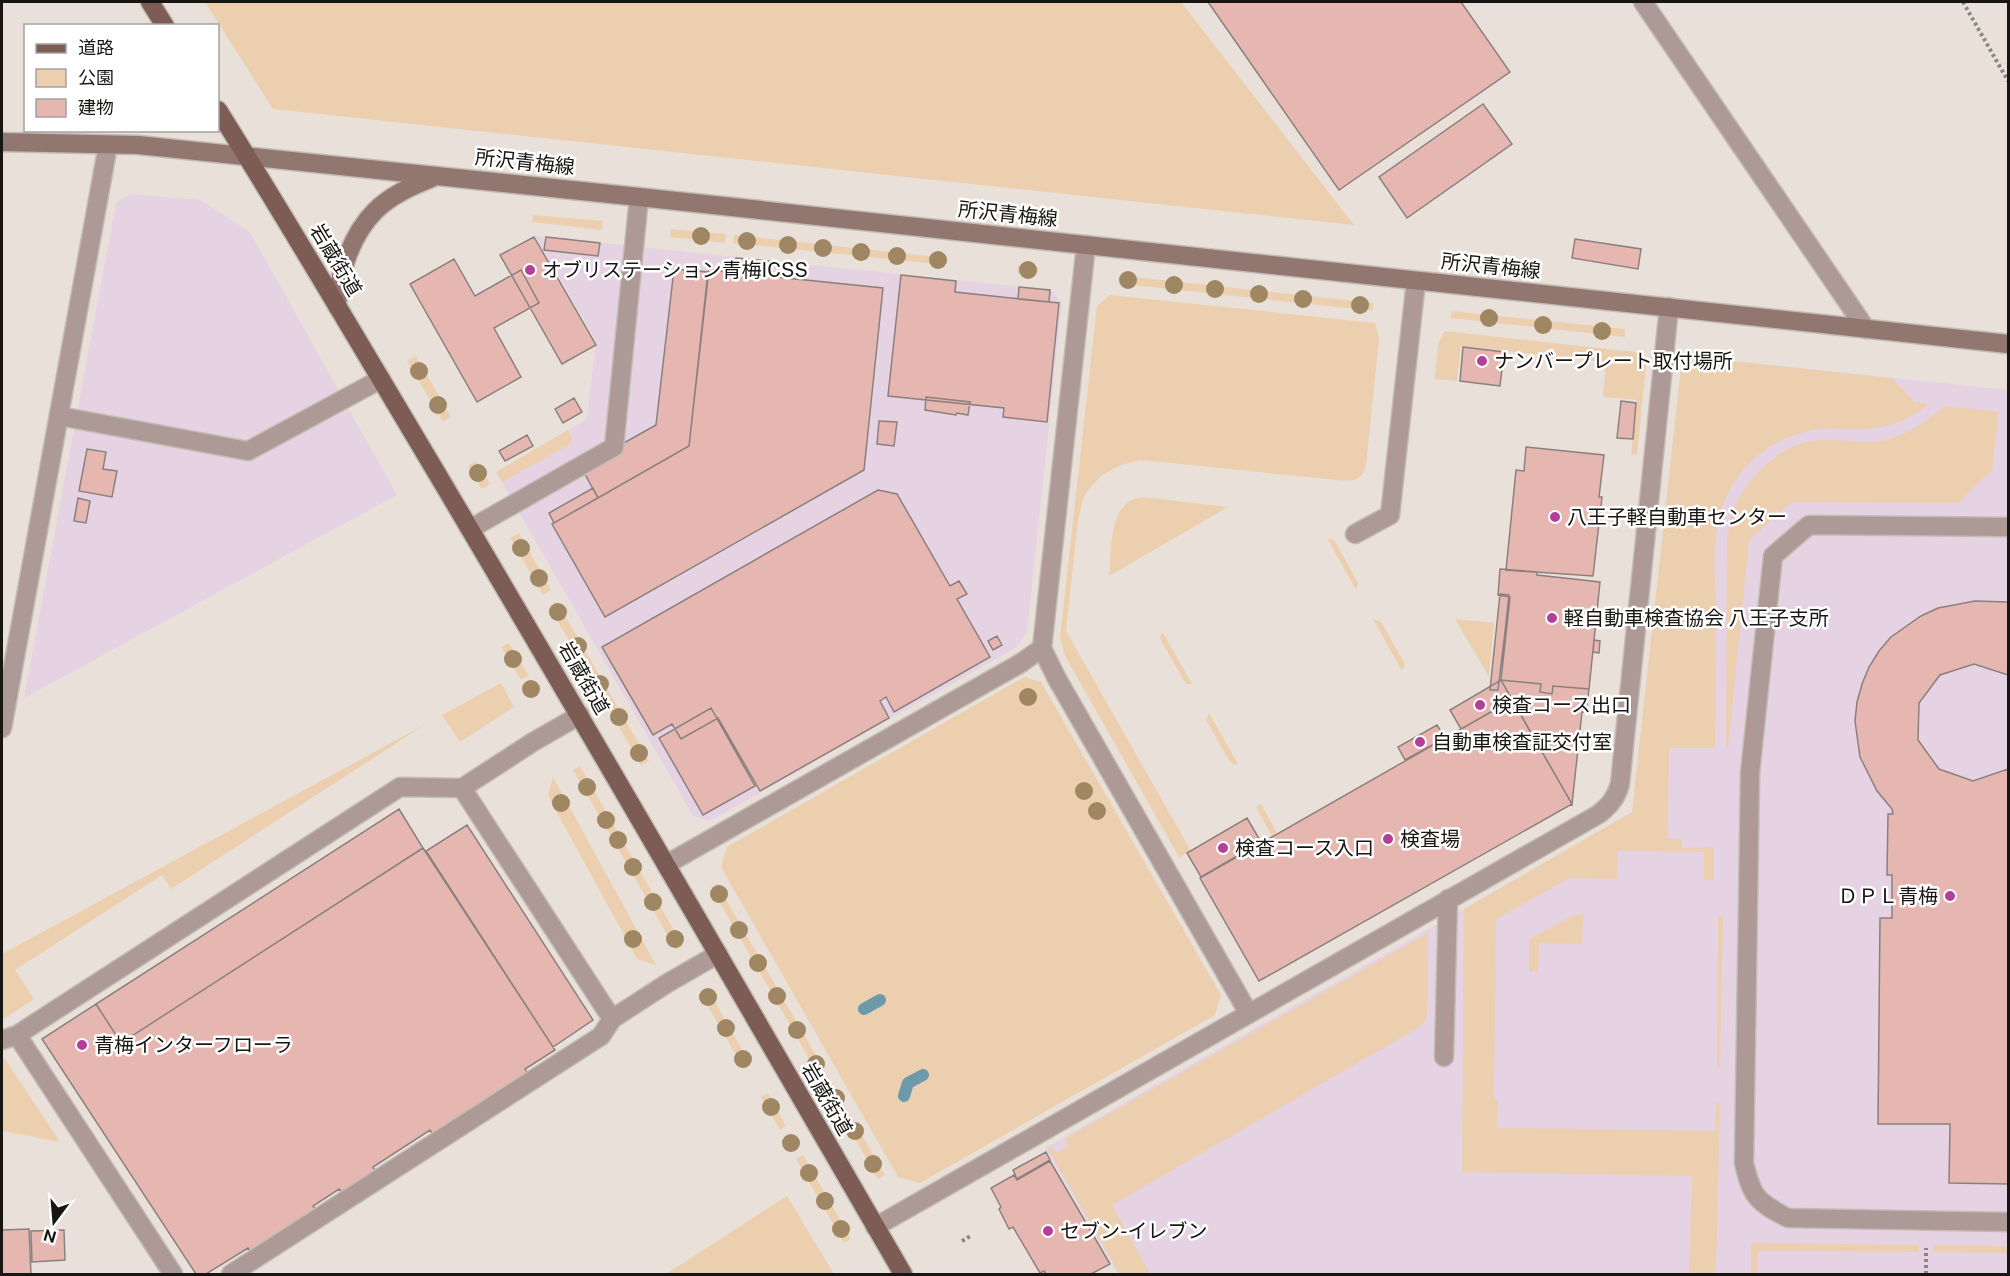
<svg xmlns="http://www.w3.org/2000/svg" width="2010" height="1276" viewBox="0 0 2010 1276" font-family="'Public Sans','Noto Sans JP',sans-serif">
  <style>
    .industrial { fill: #e5d2e3 }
    .green { fill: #ebcfaf }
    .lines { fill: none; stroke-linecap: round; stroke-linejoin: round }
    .stream { stroke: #6d9aab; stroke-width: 12 }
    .building { fill: #e5b7b0; stroke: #8b807e; stroke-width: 1.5 }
    .service-casing { stroke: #c3bcb5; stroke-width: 21 }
    .minor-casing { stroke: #c3bcb5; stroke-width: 21 }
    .secondary-casing { stroke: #c3bcb5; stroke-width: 21 }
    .primary-casing { stroke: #c3bcb5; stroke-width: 21 }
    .path { stroke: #8c8681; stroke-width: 4; stroke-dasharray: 3 3; stroke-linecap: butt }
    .service { stroke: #ad9996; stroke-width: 18 }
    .minor { stroke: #ad9996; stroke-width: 18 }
    .secondary { stroke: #927670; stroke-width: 18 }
    .primary { stroke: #7e5c56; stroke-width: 18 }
    .tree { fill: #a08763 }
    .poi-dot { fill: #b33f99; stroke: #fff; stroke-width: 2 }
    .labels { text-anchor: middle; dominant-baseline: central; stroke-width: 5; stroke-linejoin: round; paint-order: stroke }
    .street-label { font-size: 20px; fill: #181613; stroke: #fff }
    .poi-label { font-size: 20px; fill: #181613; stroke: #fff; text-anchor: start }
  </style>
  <rect width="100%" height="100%" fill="#e9e1d9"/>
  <!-- industrial -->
  <path class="industrial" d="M130 194 200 200 250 232 397 495 24 698 116 203Z
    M535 236 1051 290 1062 303 1027 632 1017 647 710 821 693 816 496 472 587 419 596 341Z
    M1694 357 2008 390V1274H1118L1045 1148 1632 813 1681 368Z"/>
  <!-- green -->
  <path class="green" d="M205 2H1181L1354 225 273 109Z
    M533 215 603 221 602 230 532 222Z
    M671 229 726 234 725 243 670 237Z
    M734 235 947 258 945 265 733 243Z
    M1018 265 1038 267 1037 275 1017 273Z
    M1125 276 1373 303V311L1124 284Z
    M1110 295 1375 323 1379 338 1366 466C1363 476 1358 480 1347 481L1141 460 1121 465 1102 475 1088 490 1083 499 1078 520 1066 631 1191 851 1179 857 1065 656 1060 638 1097 306Z
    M1452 311 1625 329V337L1451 318Z
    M1445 331 1636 352 1646 365 1637 455 1631 454 1637 400 1603 397 1606 362 1461 346 1457 381 1435 379 1438 344Z
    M416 356 451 417 443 422 407 361Z
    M1694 357 1891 378 1915 402 1929 404C1909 419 1888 429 1862 429 1843 430 1826 426 1808 431 1753 445 1720 486 1715 542 1713 566 1716 591 1716 615 1716 659 1715 703 1715 748H1669L1668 839H1682V848L1714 847V880H1704V852L1618 851 1617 879 1570 878 1496 919 1494 1099H1498L1497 1128 1715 1131 1716 1102H1720L1716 1274H1689L1692 1176 1462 1172 1464 909 1632 812 1681 368Z
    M1945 406 1999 412 1992 470 1958 503 1792 502 1749 540 1728 748 1726 747 1727 539C1729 529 1730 517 1734 508 1749 474 1783 442 1821 440 1842 439 1866 445 1886 440 1909 434 1927 421 1945 406Z
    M568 430 572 437 570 444 502 482 496 472Z
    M476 461 490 484 482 489 468 466Z
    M1143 497 1228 507 1109 576C1112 550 1107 501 1143 497Z
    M519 533 551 590 543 595 510 538Z
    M1327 538 1335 541 1358 583 1356 590Z
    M557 602 649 761 641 765 549 606Z
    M1373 619 1381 622 1405 664 1402 671Z
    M1455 619 1494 623 1489 677Z
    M1163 633 1192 684H1187L1184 681 1161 640 1160 636Z
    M509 643 529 676 521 680 501 647Z
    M1024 677 1041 682 1221 995 1215 1015 920 1183 898 1177 721 867 727 847Z
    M501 683 514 707 460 742 442 715Z
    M1209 713 1238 764 1235 765 1230 762 1206 720Z
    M426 724 171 889 162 875 15 970 34 999 2 1020V954Z
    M580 766 683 946 676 950 573 770Z
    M553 777 656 965 637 959 548 796Z
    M1261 804 1277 833 1272 836 1256 807Z
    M717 884 885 1175 878 1179 711 887Z
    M1583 914 1582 944 1539 943 1538 972 1529 971V939L1574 915Z
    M1718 916 1723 917 1720 1067 1717 1068Z
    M1428 933 1427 1014 1425 1021 1418 1028 1112 1205 1150 1274H1120L1048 1149 1052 1146 1056 1153 1069 1146 1065 1139Z
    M708 990 751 1065 744 1069 701 994Z
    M2 1058 5 1059 60 1142 2 1131Z
    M768 1093 786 1126 780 1130 761 1097Z
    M803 1155 851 1239 844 1243 796 1159Z
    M787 1196 834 1274H666Z
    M1751 1243 1918 1245 1919 1252 1758 1251V1274H1751Z
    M1933 1245 2008 1246V1253L1933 1252Z"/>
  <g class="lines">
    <!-- stream -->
    <path class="stream" d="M864 1009 880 1000
      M904 1096 908 1083 923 1075"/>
  </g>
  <!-- building -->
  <path class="building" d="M1208 2H1461L1510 72 1339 190Z
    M1483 104 1512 144 1407 218 1379 177Z
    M534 237 596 345 562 364 500 255Z
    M546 237 600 243 598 256 544 250Z
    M1575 239 1641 249 1638 269 1572 258Z
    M736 258 769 261 767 276 883 288 864 470 605 617 552 524 689 446 709 269 734 273Z
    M454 259 475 296 521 270 539 303 494 328 521 377 477 402 410 284Z
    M674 269 708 272 689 446 598 498 581 467 656 425Z
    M901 275 956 281 955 292 1059 303 1047 422 1003 417 1004 408 888 396Z
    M1019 287 1050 290 1049 302 1018 299Z
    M1463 347 1504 352 1500 386 1460 381Z
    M926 397 970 402 968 415 957 413 956 415 925 410Z
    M574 398 582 412 563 423 555 409Z
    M1621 401 1636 403 1633 439 1617 438Z
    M879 421 897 422 894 446 877 444Z
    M527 435 533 446 505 461 499 451Z
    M1526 447 1604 455 1599 497H1602L1593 576 1506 570 1516 470 1524 471Z
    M87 449 106 452 103 469 117 471 112 497 79 491Z
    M593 488 598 498 554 523 549 513Z
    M878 490 897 494 950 586 959 581 967 594 957 599 990 657 894 712 886 697 880 701 889 718 760 791 718 718 681 739 672 724 653 735 602 647Z
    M78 498 90 501 86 523 74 521Z
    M1500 569 1537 572V575L1600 582 1589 689 1553 686 1552 694 1540 692 1541 684 1501 680 1510 597 1498 595Z
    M1500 594 1509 595 1505 632 1498 690H1490Z
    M1975 601 2008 602V675L1974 664 1940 675 1919 703 1918 740 1939 769 1973 781 2008 769V1184L1949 1183 1950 1124H1878L1880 918H1892V875H1887L1888 814H1893L1892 809 1877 791 1860 757 1855 721 1857 702 1862 684 1869 667 1879 651 1891 637 1921 616 1938 608Z
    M997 636 1002 645 993 650 988 641Z
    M1594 640 1600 641 1599 653 1593 652Z
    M1501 680 1512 700 1461 729 1450 710Z
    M1501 680 1541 684 1540 692 1552 694 1553 686 1589 689 1586 712H1582L1572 804Z
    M1512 700 1572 804 1259 981 1200 878Z
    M711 708 755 786 703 815 659 738Z
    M1437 725 1445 738 1405 760 1398 747Z
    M399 809 423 848 121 1043 96 1004Z
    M1247 818 1261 842 1201 877 1187 853Z
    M467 825 593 1020 553 1047 426 851Z
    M423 848 555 1050 525 1069 531 1079 436 1139 430 1130 373 1167 379 1176 346 1198 339 1189 313 1206 319 1215 254 1257 248 1248 206 1274H196L42 1039 96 1004 121 1043Z
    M1046 1152 1050 1160 1017 1179 1013 1170Z
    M1050 1161 1110 1264 1091 1274H1046L1044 1271 1040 1273 1013 1227 1009 1229 999 1209 1001 1207 991 1188 1014 1175 1017 1180Z
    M29 1229 31 1274H2V1230Z
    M64 1230 65 1260 32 1262 31 1231Z"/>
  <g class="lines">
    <defs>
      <path id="service" d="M59 416 248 451 381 379
        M2008 527 1809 525 1773 556 1750 773 1744 1163C1752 1197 1757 1202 1788 1218L2008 1222
        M470 529 614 447 639 197
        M1355 534 1390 515 1416 281
        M462 788 612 1019
        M17 1035 173 1274
        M2 1040 17 1035 400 787 462 788 533 742 580 715
        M1444 1057 1448 899
        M231 1274 601 1036 612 1019 666 984 718 954"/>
      <path id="minor" d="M1643 2 1866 329
        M1042 648 1056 677 1249 1014
        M2 728 108 145
        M667 864 1021 663 1042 648 1086 245
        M875 1227 1599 814C1610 805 1616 798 1620 784L1669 307"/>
      <path id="secondary" d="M2 142 138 145 639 197 2008 344
        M337 306C338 274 352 234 375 211 391 195 412 186 432 178"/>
      <path id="primary" d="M150 2 165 26
        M218 110C295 233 368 358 442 482 598 745 750 1010 903 1274"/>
    </defs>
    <!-- service casing -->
    <use href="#service" class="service-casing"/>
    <!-- minor casing -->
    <use href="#minor" class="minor-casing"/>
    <!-- secondary casing -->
    <use href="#secondary" class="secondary-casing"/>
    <!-- primary casing -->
    <use href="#primary" class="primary-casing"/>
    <!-- path -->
    <path class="path" d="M1963 2 2008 81
      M962 1241 972 1235
      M1926 1274V1248"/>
    <!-- service -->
    <use href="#service" class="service"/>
    <!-- minor -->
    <use href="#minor" class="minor"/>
    <!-- secondary -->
    <use href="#secondary" class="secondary"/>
    <!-- primary -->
    <use href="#primary" class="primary"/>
  </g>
  <!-- trees -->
  <g class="tree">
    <circle cx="701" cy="236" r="9"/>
    <circle cx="747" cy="241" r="9"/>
    <circle cx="788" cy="245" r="9"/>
    <circle cx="823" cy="248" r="9"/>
    <circle cx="861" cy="252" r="9"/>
    <circle cx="897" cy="256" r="9"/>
    <circle cx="938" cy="260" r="9"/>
    <circle cx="1028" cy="270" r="9"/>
    <circle cx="1128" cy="280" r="9"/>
    <circle cx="1174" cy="285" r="9"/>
    <circle cx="1215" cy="289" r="9"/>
    <circle cx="1259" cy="294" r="9"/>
    <circle cx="1303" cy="299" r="9"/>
    <circle cx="1360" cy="305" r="9"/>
    <circle cx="1489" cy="318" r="9"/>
    <circle cx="1543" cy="325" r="9"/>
    <circle cx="1602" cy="331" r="9"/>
    <circle cx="419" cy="371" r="9"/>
    <circle cx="438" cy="405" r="9"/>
    <circle cx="478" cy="473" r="9"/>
    <circle cx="521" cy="548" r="9"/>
    <circle cx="539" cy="578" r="9"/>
    <circle cx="558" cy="612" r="9"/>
    <circle cx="578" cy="646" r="9"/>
    <circle cx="513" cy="659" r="9"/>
    <circle cx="600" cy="684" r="9"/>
    <circle cx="531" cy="689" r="9"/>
    <circle cx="1028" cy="697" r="9"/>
    <circle cx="619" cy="717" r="9"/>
    <circle cx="639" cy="753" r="9"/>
    <circle cx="587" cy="787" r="9"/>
    <circle cx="1084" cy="791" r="9"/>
    <circle cx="561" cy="803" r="9"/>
    <circle cx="1097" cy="811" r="9"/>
    <circle cx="606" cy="820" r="9"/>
    <circle cx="618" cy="840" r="9"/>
    <circle cx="633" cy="867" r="9"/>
    <circle cx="719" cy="894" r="9"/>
    <circle cx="653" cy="902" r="9"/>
    <circle cx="739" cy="930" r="9"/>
    <circle cx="633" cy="939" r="9"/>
    <circle cx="675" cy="939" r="9"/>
    <circle cx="758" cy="963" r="9"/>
    <circle cx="777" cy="996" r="9"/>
    <circle cx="708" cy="997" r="9"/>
    <circle cx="726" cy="1028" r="9"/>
    <circle cx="797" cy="1030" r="9"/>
    <circle cx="743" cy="1059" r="9"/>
    <circle cx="816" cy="1064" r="9"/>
    <circle cx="836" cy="1098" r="9"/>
    <circle cx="771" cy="1107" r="9"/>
    <circle cx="855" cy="1131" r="9"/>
    <circle cx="791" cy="1143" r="9"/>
    <circle cx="873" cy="1164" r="9"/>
    <circle cx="809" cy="1173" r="9"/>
    <circle cx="825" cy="1201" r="9"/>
    <circle cx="841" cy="1229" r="9"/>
  </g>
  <!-- markers -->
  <g class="poi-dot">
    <circle cx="530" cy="270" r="6"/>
    <circle cx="1482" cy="361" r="6"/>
    <circle cx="1555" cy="517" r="6"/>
    <circle cx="1552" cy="618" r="6"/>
    <circle cx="1480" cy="705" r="6"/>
    <circle cx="1420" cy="742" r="6"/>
    <circle cx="1388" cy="839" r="6"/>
    <circle cx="1223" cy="848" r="6"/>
    <circle cx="1950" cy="896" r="6"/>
    <circle cx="82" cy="1045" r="6"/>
    <circle cx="1048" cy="1231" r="6"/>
  </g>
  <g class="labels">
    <!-- street labels -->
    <g class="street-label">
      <text transform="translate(525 162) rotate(6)">所沢青梅線</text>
      <text transform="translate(1008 214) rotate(6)">所沢青梅線</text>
      <text transform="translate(336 260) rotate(59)">岩蔵街道</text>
      <text transform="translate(1491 266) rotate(6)">所沢青梅線</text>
      <text transform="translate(584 678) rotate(60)">岩蔵街道</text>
      <text transform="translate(827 1099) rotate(60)">岩蔵街道</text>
    </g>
    <!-- poi labels -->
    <g class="poi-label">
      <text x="542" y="270">オブリステーション青梅ICSS</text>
      <text x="1494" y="361">ナンバープレート取付場所</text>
      <text x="1567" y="517">八王子軽自動車センター</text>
      <text x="1564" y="618">軽自動車検査協会 八王子支所</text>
      <text x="1492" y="705">検査コース出口</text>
      <text x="1432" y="742">自動車検査証交付室</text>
      <text x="1400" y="839">検査場</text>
      <text x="1235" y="848">検査コース入口</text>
      <text x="1938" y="896" text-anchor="end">ＤＰＬ青梅</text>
      <text x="94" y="1045">青梅インターフローラ</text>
      <text x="1060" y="1231">セブン-イレブン</text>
    </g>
  </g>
  <!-- border -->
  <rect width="2010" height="1276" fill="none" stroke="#181613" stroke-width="6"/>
  <!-- legend -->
  <rect x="24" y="24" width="195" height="108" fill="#ffffff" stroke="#a3a2a1" stroke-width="1.5"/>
  <rect x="36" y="44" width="30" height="9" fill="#7e5c56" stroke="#a3a2a1" stroke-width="1.5"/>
  <text x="78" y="54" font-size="18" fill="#181613">道路</text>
  <rect x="36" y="69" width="30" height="18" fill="#ebcfaf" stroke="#a3a2a1" stroke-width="1.5"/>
  <text x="78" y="84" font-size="18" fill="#181613">公園</text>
  <rect x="36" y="99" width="30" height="18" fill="#e5b7b0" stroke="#a3a2a1" stroke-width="1.5"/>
  <text x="78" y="114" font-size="18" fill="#181613">建物</text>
  <!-- north arrow -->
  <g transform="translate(54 1222) rotate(196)" stroke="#ffffff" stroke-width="4.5" paint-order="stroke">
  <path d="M0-4.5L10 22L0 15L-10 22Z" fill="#181613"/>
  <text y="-9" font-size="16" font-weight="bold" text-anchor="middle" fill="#181613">N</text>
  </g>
</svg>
